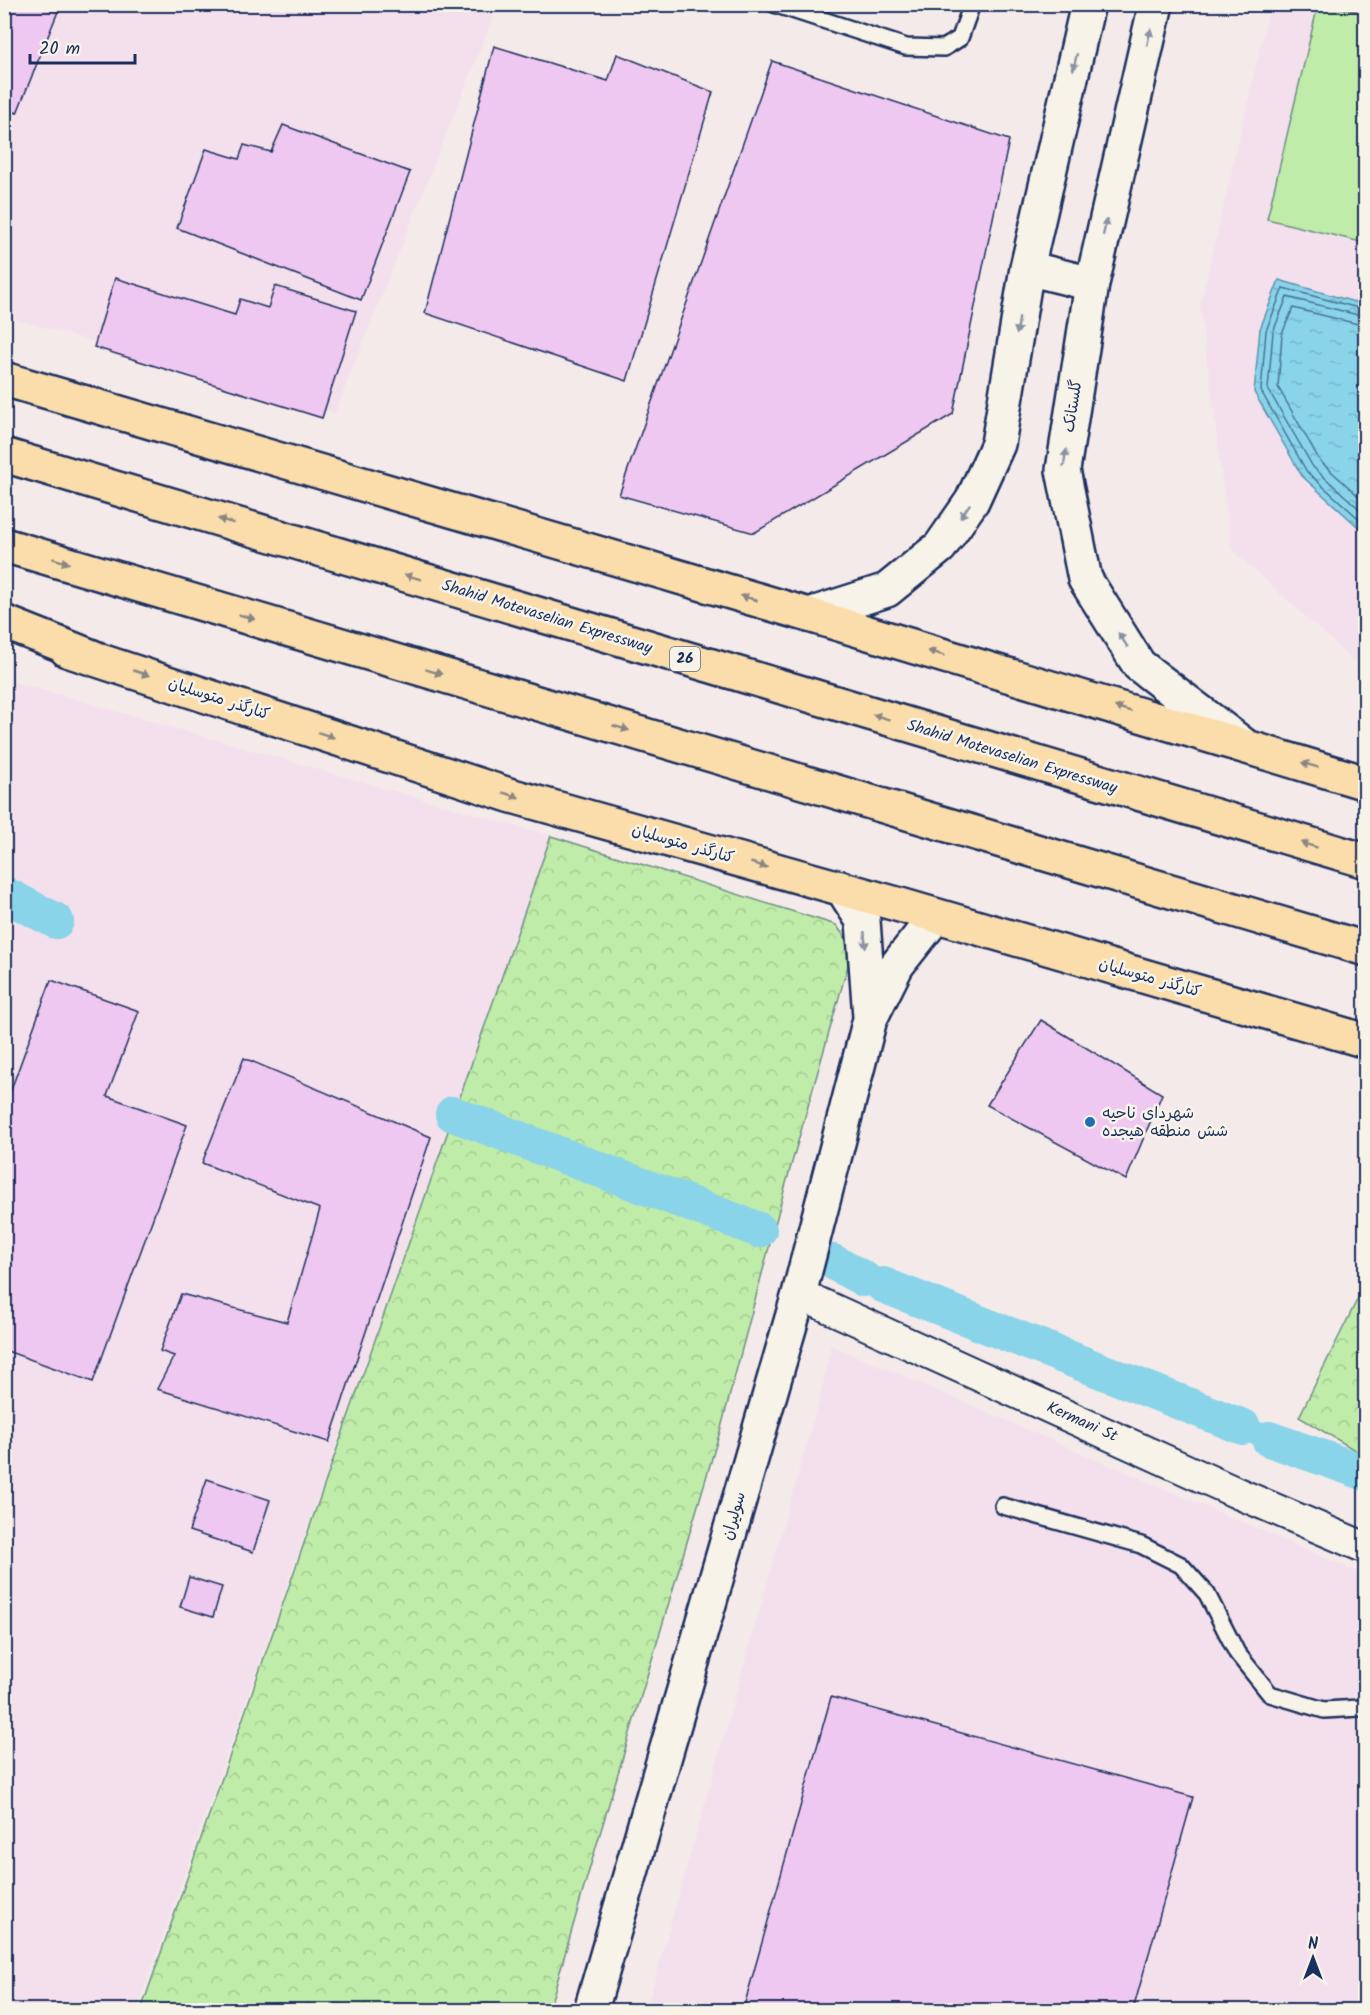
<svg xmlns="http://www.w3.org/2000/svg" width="1370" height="2015" viewBox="0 0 1370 2015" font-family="Kalam,'Playpen Sans Arabic',sans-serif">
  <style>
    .built { fill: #f3e0ec }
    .green { fill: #bfeca9; stroke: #6d8e84; stroke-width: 1.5 }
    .forest { fill: url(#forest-crowns); stroke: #6d8e84; stroke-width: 1.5 }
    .water { fill: url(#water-ripples); stroke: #5d92b1; stroke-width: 1.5 }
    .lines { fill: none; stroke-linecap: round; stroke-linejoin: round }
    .shore { stroke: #477196; stroke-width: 1.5 }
    .canal { stroke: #89d4e9; stroke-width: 36 }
    .building { fill: #efc8f1; stroke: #1b2f5e; stroke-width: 1.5 }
    .service-casing { stroke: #1b2f5e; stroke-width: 20 }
    .minor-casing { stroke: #1b2f5e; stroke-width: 34 }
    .tertiary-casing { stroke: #1b2f5e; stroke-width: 38 }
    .secondary-casing { stroke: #1b2f5e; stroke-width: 38 }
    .primary-casing { stroke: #1b2f5e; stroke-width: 38 }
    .trunk-casing { stroke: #1b2f5e; stroke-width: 38 }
    .service { stroke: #f7f3e8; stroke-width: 15 }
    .minor { stroke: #f7f3e8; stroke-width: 30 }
    .tertiary { stroke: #f7f3e8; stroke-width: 33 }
    .secondary { stroke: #f7f3e8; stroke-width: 33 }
    .primary { stroke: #faddab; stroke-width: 33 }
    .trunk { stroke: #faddab; stroke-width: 33 }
    .oneway { fill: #8991a3 }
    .oneway2 { fill: #8a8684 }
    .poi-dot { fill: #1f6fb2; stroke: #f7f3e8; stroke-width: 2 }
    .labels { text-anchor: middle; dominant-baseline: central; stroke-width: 5; stroke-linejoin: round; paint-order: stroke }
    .shield { fill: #f7f3e8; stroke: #5d6a87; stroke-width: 1.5 }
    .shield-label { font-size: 15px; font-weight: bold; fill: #1b2f5e }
    .street-label { font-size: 16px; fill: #1b2f5e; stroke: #f7f3e8 }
    .poi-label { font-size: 16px; fill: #1b2f5e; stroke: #f7f3e8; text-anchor: start }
  </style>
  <defs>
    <pattern id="forest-crowns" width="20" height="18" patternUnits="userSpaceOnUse" patternTransform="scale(1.5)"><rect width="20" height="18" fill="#bfeca9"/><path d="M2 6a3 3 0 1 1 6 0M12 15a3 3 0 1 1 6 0" fill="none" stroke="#a4cb94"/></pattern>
    <pattern id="water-ripples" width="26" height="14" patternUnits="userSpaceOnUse" patternTransform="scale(1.5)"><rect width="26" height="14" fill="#89d4e9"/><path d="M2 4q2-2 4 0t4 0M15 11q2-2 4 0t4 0" fill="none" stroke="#76b6ca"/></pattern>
  </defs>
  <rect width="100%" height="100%" fill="#f5eaea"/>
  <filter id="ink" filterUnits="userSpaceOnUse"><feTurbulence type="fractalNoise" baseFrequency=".0167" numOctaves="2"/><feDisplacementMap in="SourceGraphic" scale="12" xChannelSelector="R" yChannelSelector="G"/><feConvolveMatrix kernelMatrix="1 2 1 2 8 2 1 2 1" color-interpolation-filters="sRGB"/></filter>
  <g filter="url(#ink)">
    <!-- built -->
    <path class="built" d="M4 5H498L335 413 5 316Z
      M1270 5H1365V671L1231 549 1200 306Z
      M4 679 551 836 137 2010H5Z
      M831 1345 1365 1575V2010H646L820 1396Z"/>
    <!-- green -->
    <path class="green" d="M1318 5H1329L1365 13V243L1267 219Z"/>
    <!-- forest -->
    <path class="forest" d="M551 836 836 925 853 948 785 1187 721 1428 585 1884 549 2010H141Z
      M1365 1284V1456L1299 1417Z"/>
    <!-- water -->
    <path class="water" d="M1279 280 1365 305V533L1302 476 1254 392 1260 329Z"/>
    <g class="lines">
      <!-- shore -->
      <path class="shore" d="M1366 310 1283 288 1266 331 1261 391 1307 472 1366 525
        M1366 317 1287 297 1273 332 1268 389 1313 467 1366 515
        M1366 326 1293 308 1282 334 1278 387 1320 461 1366 503"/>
      <!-- canal -->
      <path class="canal" d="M4 894 56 921
        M453 1114 759 1230
        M833 1262 864 1279
        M883 1285 1243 1427
        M1269 1439 1366 1473"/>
    </g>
    <!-- building -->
    <path class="building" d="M4 4H61L17 113 4 108Z
      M494 46 608 81 617 54 713 92 627 381 425 313Z
      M772 61 1009 140 953 414 754 533 619 495Z
      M283 125 410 172 361 300 177 228 206 149 239 159 244 145 271 152Z
      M115 278 235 315 240 299 268 308 275 286 356 311 322 418 94 347Z
      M51 980 139 1011 107 1096 187 1125 93 1382 4 1350V1315L7 1308H4V1109Z
      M1041 1020 1162 1094 1126 1180 987 1105Z
      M244 1058 431 1137 329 1442 157 1389 174 1356 160 1351 181 1294 287 1322 320 1209 202 1163Z
      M207 1479 270 1500 253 1552 189 1531Z
      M189 1577 222 1587 213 1617 180 1607Z
      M831 1697 1193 1797 1133 2010H743Z"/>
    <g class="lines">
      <defs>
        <path id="service" d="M774 4 906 47 944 48 960 38 972 4
          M1003 1506 1141 1545 1181 1565 1207 1594 1237 1653 1270 1694 1324 1710 1360 1708 1366 1705"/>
        <path id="minor" d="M799 1294 1235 1492 1366 1548"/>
        <path id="tertiary" d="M1156 4 1092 284 1063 470 1085 579 1139 665 1245 746
          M1027 268 1092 284
          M809 615 887 590 940 547 972 501 998 444 1027 268 1088 4"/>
        <path id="secondary" d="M842 888 863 921 870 1017
          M591 2010 799 1294 870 1019 897 965 936 916"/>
        <path id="primary" d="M4 379 809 615 1366 783
          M67 650 509 795 900 905 1366 1041"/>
        <path id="trunk" d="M4 455 1366 861
          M4 545 1366 949
          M4 622 95 658"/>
      </defs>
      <!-- service casing -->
      <use href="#service" class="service-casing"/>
      <!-- minor casing -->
      <use href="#minor" class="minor-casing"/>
      <!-- tertiary casing -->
      <use href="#tertiary" class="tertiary-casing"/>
      <!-- secondary casing -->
      <use href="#secondary" class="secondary-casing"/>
      <!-- primary casing -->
      <use href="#primary" class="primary-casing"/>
      <!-- trunk casing -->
      <use href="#trunk" class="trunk-casing"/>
      <!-- service -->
      <use href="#service" class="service"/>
      <!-- minor -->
      <use href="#minor" class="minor"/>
      <!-- tertiary -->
      <use href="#tertiary" class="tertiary"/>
      <!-- secondary -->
      <use href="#secondary" class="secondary"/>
      <!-- primary -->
      <use href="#primary" class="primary"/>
      <!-- trunk -->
      <use href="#trunk" class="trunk"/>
    </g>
    <!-- one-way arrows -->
    <defs><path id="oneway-solid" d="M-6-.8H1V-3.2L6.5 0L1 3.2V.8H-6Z" transform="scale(1.5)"/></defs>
    <g class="oneway">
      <use href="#oneway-solid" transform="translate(1149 37) rotate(-77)"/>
      <use href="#oneway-solid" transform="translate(1075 62) rotate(103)"/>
      <use href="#oneway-solid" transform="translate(1105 227) rotate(-77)"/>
      <use href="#oneway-solid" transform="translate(1018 326) rotate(99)"/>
      <use href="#oneway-solid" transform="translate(1065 458) rotate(-81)"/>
      <use href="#oneway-solid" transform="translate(965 511) rotate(125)"/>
      <use href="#oneway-solid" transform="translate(1123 640) rotate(-123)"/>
      <use href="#oneway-solid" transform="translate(865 940) rotate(86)"/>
    </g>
    <g class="oneway2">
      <use href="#oneway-solid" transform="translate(226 521) rotate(-163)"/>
      <use href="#oneway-solid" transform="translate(61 561) rotate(17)"/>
      <use href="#oneway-solid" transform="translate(413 577) rotate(-163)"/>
      <use href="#oneway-solid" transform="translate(749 598) rotate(-164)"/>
      <use href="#oneway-solid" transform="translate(247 617) rotate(17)"/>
      <use href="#oneway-solid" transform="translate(936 653) rotate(-163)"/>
      <use href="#oneway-solid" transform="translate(434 672) rotate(17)"/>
      <use href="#oneway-solid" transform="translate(141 673) rotate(18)"/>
      <use href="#oneway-solid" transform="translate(1123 709) rotate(-163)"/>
      <use href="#oneway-solid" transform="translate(881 717) rotate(-163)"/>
      <use href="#oneway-solid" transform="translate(621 728) rotate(17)"/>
      <use href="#oneway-solid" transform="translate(326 735) rotate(18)"/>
      <use href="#oneway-solid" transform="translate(1310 765) rotate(-163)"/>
      <use href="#oneway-solid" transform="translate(511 795) rotate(17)"/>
      <use href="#oneway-solid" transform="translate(1309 845) rotate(-163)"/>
      <use href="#oneway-solid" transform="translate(759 865) rotate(16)"/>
    </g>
  </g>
  <!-- markers -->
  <circle class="poi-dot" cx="1090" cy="1122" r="6"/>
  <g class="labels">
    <!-- shield labels -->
    <rect class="shield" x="670" y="647" width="30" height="24" rx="4.5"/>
    <g class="shield-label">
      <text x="685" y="659">26</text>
    </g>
    <!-- street labels -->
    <g class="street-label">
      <text transform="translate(1073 406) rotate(-81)">گلستانک</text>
      <text transform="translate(547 617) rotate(17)">Shahid Motevaselian Expressway</text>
      <text transform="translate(219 699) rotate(18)">کنارگذر متوسلیان</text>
      <text transform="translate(1012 757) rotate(17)">Shahid Motevaselian Expressway</text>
      <text transform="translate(683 844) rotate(16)">کنارگذر متوسلیان</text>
      <text transform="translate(1150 978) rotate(16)">کنارگذر متوسلیان</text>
      <text transform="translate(1082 1422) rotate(24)">Kermani St</text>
      <text transform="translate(734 1516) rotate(-74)">سولیران</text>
    </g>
    <!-- poi labels -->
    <g class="poi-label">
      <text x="1102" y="1113">شهردای ناحیه<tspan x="1102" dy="18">شش منطقه هیجده</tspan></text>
    </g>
  </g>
  <!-- margin -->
  <rect width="1370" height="2015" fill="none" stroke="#f7f3e8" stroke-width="24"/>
  <rect x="12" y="12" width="1346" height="1991" fill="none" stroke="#1b2f5e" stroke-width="2" filter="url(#ink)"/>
  <!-- north arrow -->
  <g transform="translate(1313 1958)" stroke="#f7f3e8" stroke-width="4.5" paint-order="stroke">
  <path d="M0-4.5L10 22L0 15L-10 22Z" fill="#1b2f5e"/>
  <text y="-9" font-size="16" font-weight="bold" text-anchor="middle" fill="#1b2f5e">N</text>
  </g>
  <!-- scale -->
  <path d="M30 54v9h105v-9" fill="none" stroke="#1b2f5e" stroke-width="3"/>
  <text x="39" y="54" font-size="18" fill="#1b2f5e" stroke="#f7f3e8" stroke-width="4.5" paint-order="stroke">20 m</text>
</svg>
